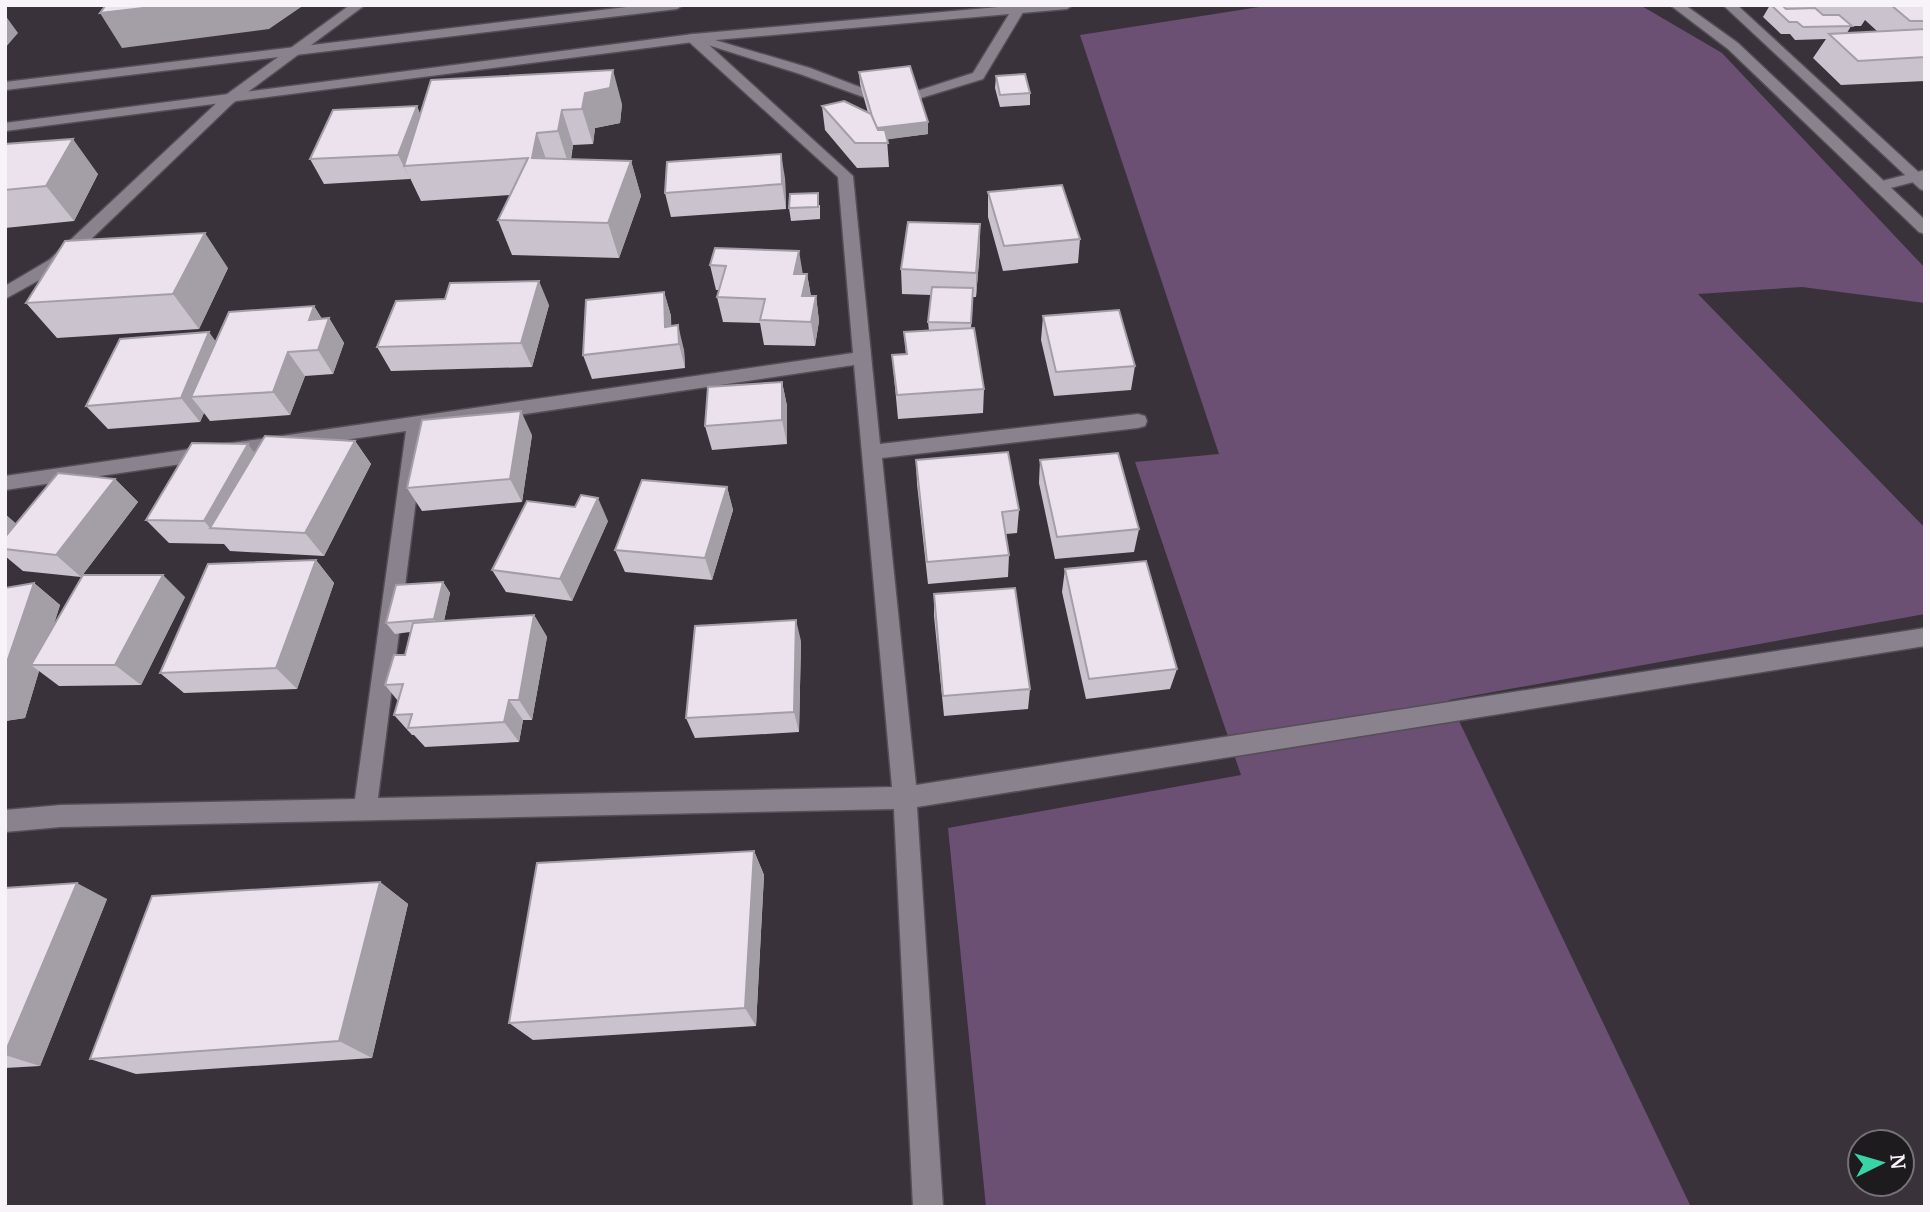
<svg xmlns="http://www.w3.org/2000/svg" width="1930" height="1212" viewBox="0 0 1930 1212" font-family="Merriweather,serif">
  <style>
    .green { fill: #6b5073 }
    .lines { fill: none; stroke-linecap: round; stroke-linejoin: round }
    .lane-casing { stroke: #544e56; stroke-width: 3 }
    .street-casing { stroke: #544e56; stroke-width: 3 }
    .secondary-casing { stroke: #544e56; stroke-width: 3 }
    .lane { fill: #8a828d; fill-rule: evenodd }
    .street { fill: #8a828d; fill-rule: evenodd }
    .secondary { fill: #8a828d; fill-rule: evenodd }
    .wall { fill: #cac2cd; fill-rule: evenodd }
    .shaded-wall { fill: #a49ea7 }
    .building { fill: #ebe2ee; stroke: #a49ea7; stroke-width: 2 }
  </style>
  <rect width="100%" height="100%" fill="#39323b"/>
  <!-- green -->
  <path class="green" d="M1272 5H1640L1722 53 1925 268V303L1802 287 1698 294 1925 528V614L1449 700 1691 1207H986L948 828 1241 775 1135 462 1219 454 1080 35Z"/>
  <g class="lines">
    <defs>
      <path id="lane" d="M1014 6H1024L1025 9 983 79 921 98 877 102 800 74 686 38 688 35H698L810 68 878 94 920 90 973 73Z"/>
      <path id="street" d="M350 5H365L233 103 61 268 5 299V286L49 260 223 97Z
        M693 34 698 35 853 176 880 444 1138 414 1145 416 1147 421 1145 426 1138 428 882 458 916 785 1925 628V646L917 807 943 1207H913L894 809 61 827 5 832V810L61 805 355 799 406 431 5 490V476L853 353 838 177 688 41V35ZM854 365 892 787 378 798 425 429Z
        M1925 170V179L1879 191 1871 186 1874 183Z"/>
      <path id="secondary" d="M643 5H683L677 9 5 90V82Z
        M1021 5H1073L1067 9 693 42 5 131V123L693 34Z
        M1670 5H1685L1738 43 1925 220V234L1919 232 1728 49Z
        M1723 5H1737L1925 178V191L1920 189Z"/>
    </defs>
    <!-- lane casing -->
    <use href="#lane" class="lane-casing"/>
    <!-- street casing -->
    <use href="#street" class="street-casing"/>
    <!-- secondary casing -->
    <use href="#secondary" class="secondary-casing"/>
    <!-- lane -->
    <use href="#lane" class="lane"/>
    <!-- street -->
    <use href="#street" class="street"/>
    <!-- secondary -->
    <use href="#secondary" class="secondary"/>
  </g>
  <!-- wall -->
  <path class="wall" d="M1770 5H1925V81L1841 85 1813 58 1826 39 1795 40 1790 34H1781L1763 17ZM1865 20 1877 31 1847 33 1851 26H1861Z
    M859 72 928 122V134L887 139 889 167 857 168 825 130 822 106 868 113 860 84Z
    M996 76 1030 93V105L1000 107 995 88Z
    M622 104 620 123 595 128 593 144 573 145 571 160 631 161 641 196 619 258 512 255 498 220 510 195 421 201 410 178V179L324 184 310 159 417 106 420 115Z
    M5 144 98 174 74 221 5 228Z
    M785 178 786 209 671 217 665 193Z
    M988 192 1080 239 1078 263 1003 271 988 217Z
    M820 205V219L791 221 789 208Z
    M715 248 803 274H807L811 296H816L819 321 815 346 764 345 760 323 723 322 717 297 719 290H716L710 265Z
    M980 249 976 297H973L971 328 984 389 983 413 898 419 892 355 906 354 904 332 929 331 928 322 931 295 902 294 901 269Z
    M228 268 199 329 57 338 26 303Z
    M664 292 671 316V326L684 350 685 368 592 379 583 355Z
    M445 299 549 305 532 367 391 371 377 347Z
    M314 306 322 319 329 318 344 343 333 374 305 376 290 415 210 421 204 413 200 422 108 429 86 406 216 341Z
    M1043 316 1135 366 1131 390 1054 396 1041 340Z
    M782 382 787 406V444L712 450 705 426Z
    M532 435 522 502 422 511 407 488Z
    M355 441 371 464 324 556 230 551 224 544 169 543 146 520 255 453Z
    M916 460 1019 510 1017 533 1006 534 1009 555 1008 577 928 584 917 484Z
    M1040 460 1139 529 1134 552 1055 559 1039 483Z
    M115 479 138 502 81 577 23 571 5 556V514L16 524Z
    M727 487 733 510 712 580 625 572 615 550Z
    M608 521 572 601 506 592 492 570Z
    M316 560 334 583 297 689 184 693 160 673Z
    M1065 569 1177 669 1170 689 1086 699 1062 592Z
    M443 582 450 593 444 621 534 615 547 637 532 720H523L519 742 425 747 414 735H412L394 715 398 701 385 685 405 655 410 632 395 634 386 623Z
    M34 583 60 605 53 627 185 597 141 685 59 686 39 671 25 718 5 721V588Z
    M934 594 1030 689 1028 709 944 716 934 616Z
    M801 641 799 732 695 738 686 718Z
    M754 851 764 875 756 1026 533 1040 509 1023Z
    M380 882 408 904 372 1058 136 1074 90 1059Z
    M5 888 107 899 40 1066 5 1068Z"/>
  <!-- shaded-wall -->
  <path class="shaded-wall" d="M169 5H304L269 29 122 48 100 13Z
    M5 15 18 33 5 48Z
    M613 70 622 104 620 123 595 128 593 144 582 109 585 93Z
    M417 106 427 130 404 166 410 179 398 155Z
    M562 110 573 145 569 166 558 131Z
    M928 122V134L876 141 875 128Z
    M537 133 549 168 532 158Z
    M73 139 98 174 74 221 46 186Z
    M781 154 785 178 786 209 782 184Z
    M631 161 641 196 619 258 608 223Z
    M980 224V249L976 297V273Z
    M205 233 228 268 199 329 173 294Z
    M799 251 803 275 794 274Z
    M807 274 811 298 802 296Z
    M539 281 549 305 532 367 521 343Z
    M664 292 671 316 672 345 665 327Z
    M816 296 819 321 815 346 811 322Z
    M314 306 326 326 329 318 344 343 333 374 318 350 309 320Z
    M678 325 684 350 685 368 679 344Z
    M209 332 227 357 191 397 204 413 200 422 181 398Z
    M288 352 305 376 290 415 273 392Z
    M782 382 787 406V444L782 420Z
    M521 411 532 435 522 502 510 479Z
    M355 441 371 464 324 556 305 533Z
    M248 444 266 468 210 528 204 521Z
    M115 479 138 502 81 577 56 555Z
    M727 487 733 510 712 580 705 558Z
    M598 498 608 521 572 601 560 579Z
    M5 514 20 527 5 547Z
    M316 560 334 583 297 689 276 668Z
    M163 575 185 597 141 685 115 665Z
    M443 582 450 593 442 630 434 619Z
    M34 583 60 605 41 665H31L39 671 25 718 5 721V668Z
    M534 615 547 637 532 720 519 700Z
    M796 620 801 641 799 732 794 712Z
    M509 700 523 720 519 742 504 722Z
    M754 851 764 875 756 1026 745 1008Z
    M380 882 408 904 372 1058 339 1041Z
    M77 883 107 899 40 1066 5 1055V1053Z"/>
  <!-- building -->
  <path class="building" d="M106 5H169L100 13Z
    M1771 5H1782L1786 9 1815 8 1823 15H1839L1852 26 1803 27 1797 22H1789Z
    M1891 5H1925V21H1910Z
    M1925 29V57L1858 61 1829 34Z
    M910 66 928 122 877 128 872 116 859 72Z
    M613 70 610 88 585 93 582 109 562 110 558 131 537 133 532 158 631 161 608 223 498 220 528 158 404 166 431 80Z
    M1025 74 1030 93 1000 95 996 76Z
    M844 101 871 114 878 130H885L888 143H855L822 106Z
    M417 106 398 155 310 159 333 110Z
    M73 139 46 186 5 190V144Z
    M781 154 782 184 665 193 667 162Z
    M1062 185 1080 239 1004 246 988 192Z
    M818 193V207L789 208 790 194Z
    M908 222 980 224 976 273 901 269Z
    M205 233 173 294 26 303 65 241Z
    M715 248 799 251 794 274H807L802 296H816L811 322 760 320 765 299 717 297 726 266 710 265Z
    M539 281 521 343 377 347 396 301 445 299 450 283Z
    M932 287 973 288 971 323 928 322Z
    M664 292 665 327 678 325 679 344 583 355 586 300Z
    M314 306 309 320 329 318 318 350 288 352 273 392 191 397 229 312Z
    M1119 310 1135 366 1056 372 1043 316Z
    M974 328 984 389 897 395 892 355 907 354 904 332Z
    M209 332 181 398 86 406 120 339Z
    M782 382V420L705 426 708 387Z
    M521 411 510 479 407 488 422 420Z
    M265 436 355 441 305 533 210 528Z
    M192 443 248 444 204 521 146 520Z
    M1008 452 1019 510 1002 512 1009 555 927 562 916 460Z
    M1118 453 1139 529 1057 537 1040 460Z
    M58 473 115 479 56 555 5 549V537Z
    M642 480 727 487 705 558 615 550Z
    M581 495 598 498 560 579 492 570 527 501 575 507Z
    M316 560 276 668 160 673 208 564Z
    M1146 561 1177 669 1089 679 1065 569Z
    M83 575H163L115 665H31Z
    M443 582 434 619 386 623 396 585Z
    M34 583 5 668V588Z
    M1015 588 1030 689 943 696 934 594Z
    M534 615 519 700H509L504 722 408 728 412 714 394 715 403 684 385 685 394 655H405L413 623Z
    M796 620 794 712 686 718 695 626Z
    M754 851 745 1008 509 1023 537 863Z
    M380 882 339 1041 90 1059 152 896Z
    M77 883 5 1053V888Z"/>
  <!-- border -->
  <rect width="1930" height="1212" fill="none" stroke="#f7f3f9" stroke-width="14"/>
  <!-- north arrow -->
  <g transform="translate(1881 1163) rotate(85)"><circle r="33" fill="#1e1b1f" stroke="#757176" stroke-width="2"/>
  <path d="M0-5L12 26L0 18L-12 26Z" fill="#38d4a6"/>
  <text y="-10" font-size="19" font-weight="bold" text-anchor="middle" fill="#f7f3f9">N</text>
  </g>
</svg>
